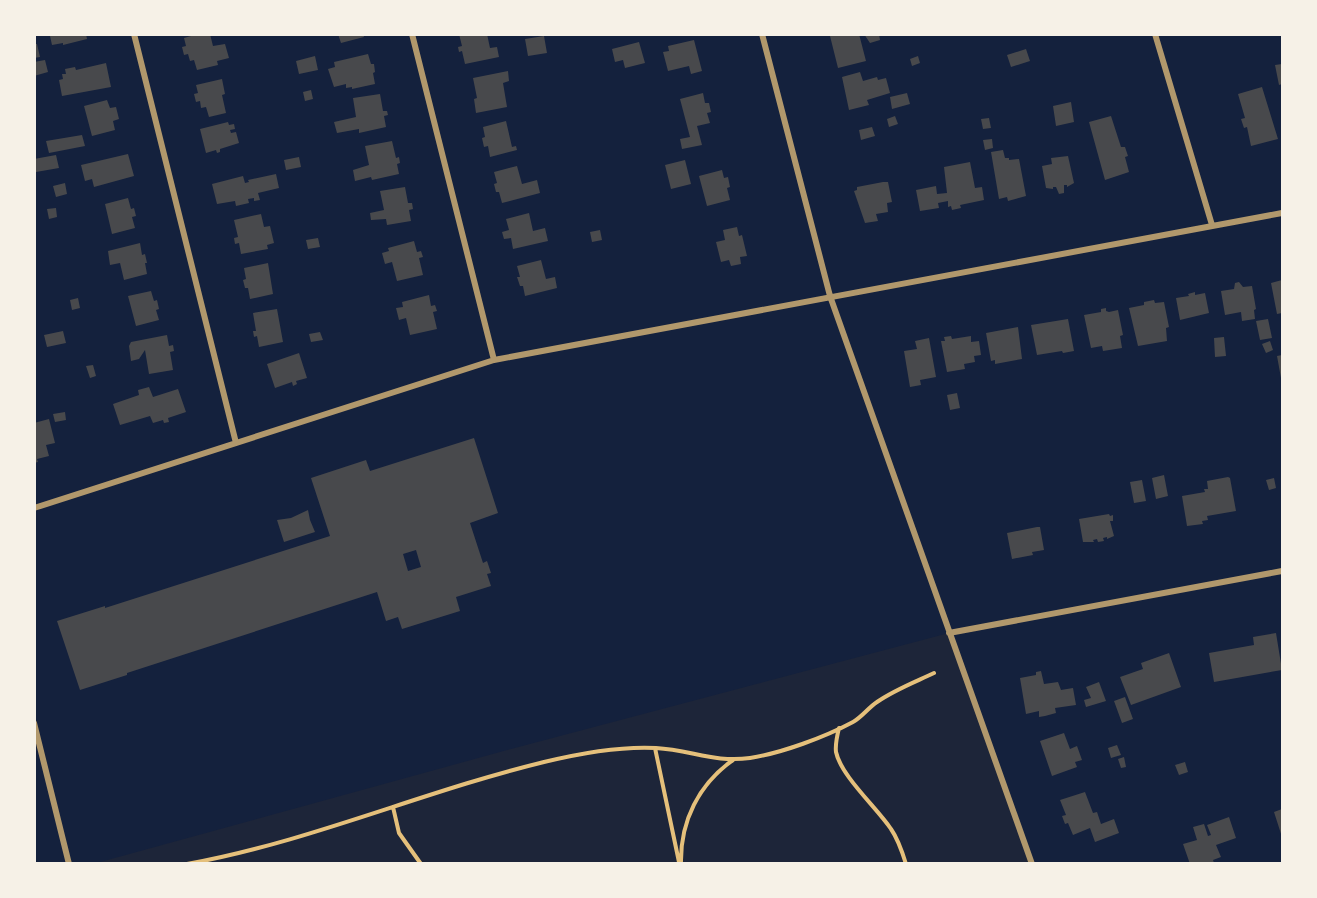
<svg xmlns="http://www.w3.org/2000/svg" width="1317" height="898" viewBox="0 0 1317 898" font-family="Bitter,serif">
  <style>
    .green { fill: #1d2539 }
    .building { fill: #48494c; fill-rule: evenodd }
    .lines { fill: none; stroke-linecap: round; stroke-linejoin: round }
    .path { stroke: #e5c07b; stroke-width: 4 }
    .minor { stroke: #b1986c; stroke-width: 6 }
  </style>
  <rect width="100%" height="100%" fill="#14213d"/>
  <!-- green -->
  <path class="green" d="M949 633 1031 864H93L511 749Z"/>
  <!-- building -->
  <path class="building" d="M56 34H86L87 39 63 45V43L52 45 50 36Z
    M198 34H210L213 46 225 44 229 58 217 61 218 65 197 70 194 60 190 61 188 54 184 55 182 47 186 46 184 38Z
    M338 34H363L364 37 341 43Z
    M459 34H487L490 48 497 47 499 57 465 64 462 51 459 52 458 47 462 46Z
    M836 34H859L866 61 838 68 830 36Z
    M864 34H879L880 40 870 43Z
    M544 36 547 53 528 56 525 39Z
    M694 40 702 71 691 74 689 66 668 71 663 52 669 51 668 46Z
    M639 42 645 63 625 68 623 60 615 62 612 49Z
    M34 44H37L40 57 34 58Z
    M1026 49 1030 61 1011 67 1007 55Z
    M368 54 371 64H374L375 72 373 73 375 84 352 89V87L346 88V84L334 87 328 69 335 67 334 62Z
    M315 56 318 70 299 74 296 61Z
    M918 56 920 63 912 66 910 59Z
    M45 60 48 72 34 76V62Z
    M106 63 111 87 62 96 59 80 63 79 62 74H66L65 69 75 67 76 70Z
    M1282 64V84L1279 85 1275 65Z
    M508 71 509 81 503 83 507 107 476 113 474 99 477 98 473 78Z
    M860 72 863 81 877 77 878 80 886 78 890 93 867 100 869 105 849 110 842 77Z
    M222 79 225 94 222 95 226 113 209 117 206 107 201 108 200 101 196 102 194 94 198 93 196 85Z
    M1262 87 1278 139 1251 146 1247 127 1244 128 1241 119 1245 118 1238 94Z
    M311 90 313 99 305 101 303 92Z
    M703 93 705 103H709L711 112 707 113 710 123 697 126 702 145 682 149 680 139 690 137 680 99Z
    M907 93 910 104 892 109 890 97Z
    M380 94 383 111H387L388 115 384 116 386 127 359 133V129L337 133 334 122 356 117 353 98Z
    M107 100 110 108 116 107 119 119 113 121 115 130 92 136 84 106Z
    M1071 102 1074 122 1056 126 1053 106Z
    M895 116 898 124 889 127 887 119Z
    M1111 116 1121 147H1125L1128 156 1125 157 1129 172 1105 180 1089 122Z
    M989 118 991 128 983 129 981 119Z
    M506 121 512 147 516 146 517 150 490 157 488 146 484 147 482 138 485 137 483 127Z
    M228 122 229 125 234 124 235 129 230 130 231 133 236 132 239 143 220 149V152L217 153 216 150 206 153 200 129Z
    M872 127 875 136 861 140 859 130Z
    M82 135 85 146 49 153 46 141Z
    M992 139 993 148 985 150 983 140Z
    M392 141 396 158 399 157 400 163 397 164 399 174 372 180 371 177 355 181 353 170 369 165 365 146Z
    M1003 150 1005 158H1009V160L1019 159 1026 196 1008 201 1007 197 999 199 991 152Z
    M128 154 134 176 94 187 92 179 85 181 81 165Z
    M56 155 59 168 36 172 34 159Z
    M1068 156 1074 183 1067 187V185H1064V193L1059 194 1056 187H1053V189L1046 188 1042 166 1052 164 1051 158Z
    M299 157 301 167 286 170 284 160Z
    M685 160 691 184 671 189 665 165Z
    M970 162 975 188 982 187 984 200 960 205 961 208 952 210 951 206 948 207V201L938 203 939 208 920 211 916 190 936 186 937 194 947 193 944 167Z
    M517 166 522 184 537 180 540 193 502 203 499 192H496L494 184 497 183 494 172Z
    M722 170 724 178 728 177 730 187 727 188 730 200 707 206 699 176Z
    M276 174 279 188 258 193 260 200 254 201V198L248 199 249 203 236 206 235 201 217 204 212 184 243 176 245 183 249 182 248 180Z
    M883 182H888L892 202 887 203 888 212 876 214 878 221 865 223 854 191 857 190V187Z
    M65 183 67 194 56 197 53 186Z
    M405 187 408 203H412L413 209 409 210 411 221 387 225 386 219 371 220 370 213 384 210 380 191Z
    M128 198 131 209 134 208 136 216 132 217 135 228 112 234 105 204Z
    M56 208 57 217 49 219 47 209Z
    M529 213 533 231 545 228 548 241 513 249 511 238 504 239 502 232 509 230 506 219Z
    M261 214 264 227 270 226 274 243 267 245 268 249 241 254 239 243 235 244 234 238 238 237 234 220Z
    M737 227 739 236 742 235 747 256 740 257 741 264 731 266 729 260 721 262 716 242 725 240 723 230Z
    M600 230 602 240 592 242 590 232Z
    M318 238 320 247 308 249 306 240Z
    M414 241 417 252 421 251 423 257 419 258 423 275 397 281 392 262 385 264 382 253 389 251 388 248Z
    M140 243 142 255 145 254 147 263H145L147 274 124 280 120 263 110 265 108 251Z
    M541 260 546 279 555 277 557 288 525 296 523 286H520L517 277H520L517 266Z
    M268 263 273 294 250 299 248 288H245L243 280 246 279 244 268Z
    M1282 280V313L1277 314 1271 283Z
    M1239 282 1243 287 1252 286 1256 309 1254 310 1255 319 1242 321 1241 312 1225 315 1221 291 1234 289 1235 283Z
    M151 291 154 301 157 300 159 309 156 310 159 320 136 326 128 296Z
    M1195 292V295L1205 293 1209 313 1180 320 1176 298 1189 296 1188 294Z
    M429 295 431 306 435 305 437 311 433 312 437 329 410 335 406 318 399 320 396 308 403 307 402 302Z
    M78 298 80 308 72 310 70 300Z
    M1154 300 1155 303 1164 302 1169 327 1166 328 1167 341 1138 346 1129 308 1144 305V302Z
    M1106 308V311L1109 312 1118 310 1123 335 1120 336 1122 348 1103 351 1102 346 1091 348 1084 315 1101 312V309Z
    M277 309 283 342 259 347 257 336 254 337 253 331H256L253 313Z
    M1068 319 1074 351 1063 353 1062 351 1037 355 1031 325Z
    M1268 319 1272 338 1260 340 1256 321Z
    M1018 327 1022 359 995 364V360L991 361 986 333Z
    M63 331 66 343 47 347 44 335Z
    M320 332 323 340 311 342 309 334Z
    M167 335 169 346 173 345 174 351 170 352 173 370 149 374 145 350 139 359 131 361 129 346 131 342Z
    M951 336 952 339 971 336V342L979 341 981 355 974 356 975 362 964 364 965 369 947 372 941 341H945L944 337Z
    M1224 337 1226 356 1215 357 1214 338Z
    M929 338 936 377 920 380 921 385 910 387 904 351 917 349 915 341Z
    M1270 341 1273 350 1266 353 1262 344Z
    M299 353 307 378 296 381 297 384 293 386 292 382 275 388 267 364Z
    M1282 355V378H1281L1277 356Z
    M93 365 96 376 90 378 86 366Z
    M149 387 153 397 178 389 186 412 168 418 169 422 164 423 163 420 153 423 150 416 120 425 113 404 139 395 138 390Z
    M957 393 960 408 950 410 947 395Z
    M65 412 66 420 55 422 53 414Z
    M49 419 55 443 46 445 49 456 37 459 38 462 34 463V435L36 434 34 423Z
    M474 438 498 513 470 523 483 563 487 561 491 573 487 574 491 586 456 597 460 611 402 629 398 617 386 621 377 592 127 673V675L80 690 57 621 105 606V608L330 536 311 478 366 460 370 471ZM416 550 421 567 408 571 403 554Z
    M1164 475 1168 496 1156 499 1152 478Z
    M1228 477 1230 478 1236 511 1207 516 1208 520 1202 521 1203 524 1187 526 1182 496 1205 492 1204 489H1208L1207 481Z
    M1274 478 1276 488 1269 490 1266 480Z
    M1142 480 1146 501 1134 503 1130 482Z
    M308 510 310 520 315 532 284 542 277 520 291 518Z
    M1109 514 1110 516 1113 515V521H1110L1114 536 1107 539V537L1103 538 1104 541 1098 542 1097 539 1093 540 1094 542H1083L1079 519Z
    M1037 527H1040L1044 550 1032 552 1033 555 1012 559 1007 533Z
    M1276 633 1282 670 1214 682 1209 653 1254 645 1253 637Z
    M1169 653 1181 687 1131 705 1120 677 1143 669 1141 663Z
    M1041 671 1044 684 1058 682 1061 690 1073 688 1076 705 1055 708 1056 713 1045 716 1039 717V711L1026 714 1020 678 1036 675V672Z
    M1099 682 1106 701 1086 707 1084 700 1091 698 1086 687Z
    M1125 697 1133 719 1122 723 1114 701Z
    M1064 733 1070 749 1077 746 1082 760 1075 762 1077 767 1052 776 1040 741Z
    M1117 745 1121 755 1111 758 1108 748Z
    M1124 757 1126 767 1121 768 1118 759Z
    M1185 762 1188 772 1179 775 1175 765Z
    M1085 792 1093 813 1097 812 1101 824 1114 819 1119 833 1095 842 1090 828 1073 835 1068 823 1065 824 1062 816 1066 815 1060 800Z
    M1282 809V837L1274 812Z
    M1229 817 1236 838 1216 845 1221 857 1213 860 1214 863 1212 864H1190L1183 844 1197 840 1193 827 1204 824 1208 836 1211 835 1207 825Z"/>
  <g class="lines">
    <!-- path -->
    <path class="path" d="M839 728C837 736 835 744 836 752 841 776 877 808 891 829 898 839 902 851 906 864
      M655 748 679 862
      M393 807 399 833 421 864
      M187 864C309 842 424 791 544 762 581 753 619 746 656 748 691 750 715 763 750 758 782 753 825 737 853 722 862 717 868 708 877 702 894 690 915 682 934 673
      M681 864C680 821 699 784 733 760"/>
    <!-- minor -->
    <path class="minor" d="M134 34 236 443
      M412 34 494 360
      M762 34 830 296 1032 864
      M1155 34 1212 225
      M34 508 494 360 1282 213
      M949 633 1282 571
      M34 723 69 864"/>
  </g>
  <!-- border -->
  <rect width="1317" height="898" fill="none" stroke="#f6f1e7" stroke-width="72"/>
</svg>
